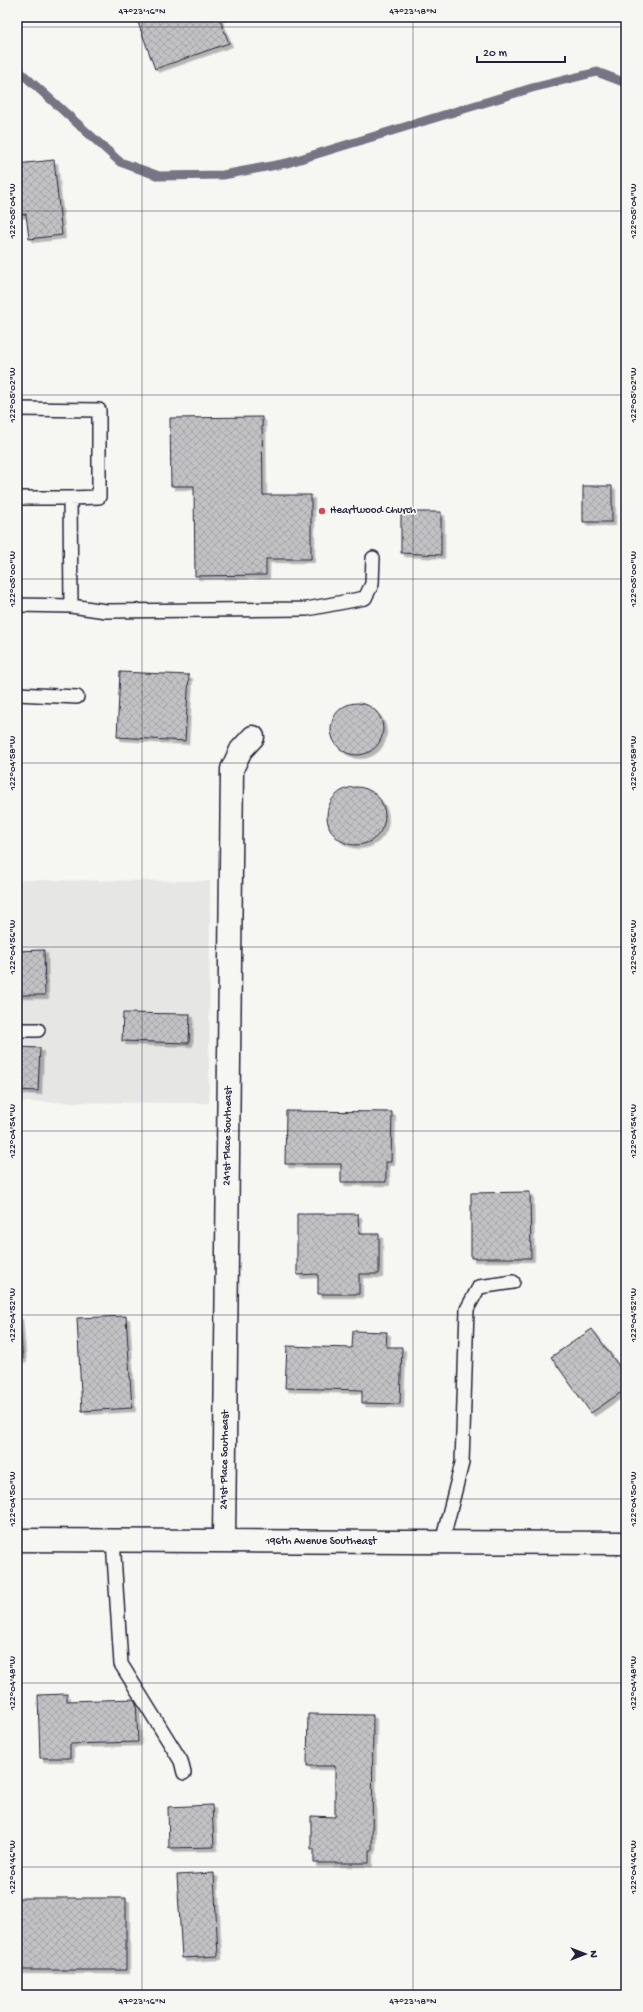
<svg xmlns="http://www.w3.org/2000/svg" width="643" height="2012" viewBox="0 0 643 2012" font-family="'Gochi Hand',sans-serif">
  <style>
    .built { fill: #e6e6e4 }
    .lines { fill: none; stroke-linecap: round; stroke-linejoin: round }
    .stream { stroke: #757583; stroke-width: 9 }
    .building { fill: url(#building-cross-hatch); stroke: #22223b; filter: url(#shadow) }
    .service-casing { stroke: #22223b; stroke-width: 16 }
    .minor-casing { stroke: #22223b; stroke-width: 25 }
    .service { stroke: #f6f6f2; stroke-width: 13 }
    .minor { stroke: #f6f6f2; stroke-width: 22 }
    .ticks { fill: none; stroke: #22223b; stroke-width: 1; stroke-opacity: 0.45 }
    .poi-dot { fill: #d1495b; stroke: #f6f6f2; stroke-width: 1.5 }
    .labels { text-anchor: middle; dominant-baseline: central; stroke-width: 3.5; stroke-linejoin: round; paint-order: stroke }
    .poi-label { font-size: 11px; fill: #22223b; stroke: #f6f6f2; text-anchor: start }
    .street-label { font-size: 11px; fill: #22223b; stroke: #f6f6f2 }
    .neatline { fill: none; stroke: #22223b; stroke-width: 1.5 }
    .ticks-label { font-size: 10px; text-anchor: middle; fill: #22223b }
  </style>
  <defs>
    <pattern id="building-cross-hatch" width="8" height="8" patternUnits="userSpaceOnUse"><rect width="8" height="8" fill="#c2c2c4"/><path d="M0 0l8 8M0 8l8-8" fill="none" stroke="#a6a6a9"/></pattern>
    <filter id="shadow"><feDropShadow dx="3.5" dy="3.5" stdDeviation="0" flood-color="#0004"/></filter>
  </defs>
  <rect width="100%" height="100%" fill="#f6f6f2"/>
  <filter id="ink" filterUnits="userSpaceOnUse"><feTurbulence type="fractalNoise" baseFrequency=".025" numOctaves="2"/><feDisplacementMap in="SourceGraphic" scale="8" xChannelSelector="R" yChannelSelector="G"/><feConvolveMatrix kernelMatrix="1 2 1 2 8 2 1 2 1" color-interpolation-filters="sRGB"/></filter>
  <g filter="url(#ink)">
    <!-- built -->
    <path class="built" d="M17 880 210 881 209 1103 17 1102Z"/>
    <g class="lines">
      <!-- stream -->
      <path class="stream" d="M17 69 120 162 159 176 223 175 287 163 532 88 597 72 626 83"/>
    </g>
    <!-- building -->
    <path class="building" d="M136 17H222L219 18 229 43 155 69Z
      M54 160 62 235 29 239 26 214 17 215V164Z
      M262 417 263 495H311V559H266V575L195 576 194 486H171L170 418Z
      M583 486H612V522H583Z
      M401 512H441V555L401 553Z
      M120 672 189 675 185 741 117 737Z
      M331 729a26 26 0 1 1 52 0a26 26 0 1 1-52 0Z
      M327 816a29 29 0 1 1 58 0a29 29 0 1 1-58 0Z
      M44 950 45 995H17V951Z
      M123 1013 190 1014 189 1043 122 1041Z
      M17 1047 40 1048 38 1091 17 1090Z
      M286 1111 392 1112 391 1162H386V1182H341V1164H285Z
      M530 1192 531 1258H471V1193Z
      M297 1214H358L359 1234H379V1274H359V1294H318V1274L297 1275Z
      M17 1316H19L23 1359H17Z
      M126 1316 132 1408 82 1411 77 1318Z
      M592 1329 626 1376V1389L591 1413 551 1357Z
      M353 1331 387 1332 386 1347H402L400 1404 362 1403V1390L285 1388 287 1346 352 1348Z
      M67 1694V1701L136 1699 138 1742 70 1744V1758H40L38 1695Z
      M308 1714 373 1715 372 1850H369V1863H314V1849H311V1816L335 1817V1766H307Z
      M212 1805 214 1847 169 1848 168 1807Z
      M214 1873 218 1956 182 1958 177 1875Z
      M17 1898H126V1970H17Z"/>
    <g class="lines">
      <defs>
        <path id="service" d="M17 409 99 410V497L70 498
          M17 498H70L71 606 17 605
          M71 606 106 611 307 609 365 598 372 584 373 558
          M17 694 77 697
          M17 1030H38
          M113 1540 121 1664 181 1761 184 1773
          M442 1542 462 1463 467 1309 479 1287 513 1282"/>
        <path id="minor" d="M17 1540 626 1543
          M224 1541 232 769 241 750 253 737"/>
      </defs>
      <!-- service casing -->
      <use href="#service" class="service-casing"/>
      <!-- minor casing -->
      <use href="#minor" class="minor-casing"/>
      <!-- service -->
      <use href="#service" class="service"/>
      <!-- minor -->
      <use href="#minor" class="minor"/>
    </g>
  </g>
  <!-- ticks -->
  <path class="ticks" d="M142 17V1995M413 17V1995M17 27H626M17 211H626M17 395H626M17 579H626M17 763H626M17 947H626M17 1131H626M17 1315H626M17 1499H626M17 1683H626M17 1867H626"/>
  <!-- markers -->
  <circle class="poi-dot" cx="322" cy="511" r="4"/>
  <g class="labels">
    <!-- poi labels -->
    <g class="poi-label">
      <text x="330" y="511">Heartwood Church</text>
    </g>
    <!-- street labels -->
    <g class="street-label">
      <text transform="translate(228 1136) rotate(-89)">241st Place Southeast</text>
      <text transform="translate(225 1460) rotate(-89)">241st Place Southeast</text>
      <text x="321" y="1542">196th Avenue Southeast</text>
    </g>
  </g>
  <!-- margin -->
  <rect width="643" height="2012" fill="none" stroke="#f6f6f2" stroke-width="44"/>
  <!-- north arrow -->
  <g transform="translate(585 1954) rotate(90)" stroke="#f6f6f2" stroke-width="3" paint-order="stroke">
  <path d="M0-3L7 15L0 10L-7 15Z" fill="#22223b"/>
  <text y="-6" font-size="11" font-weight="bold" text-anchor="middle" fill="#22223b">N</text>
  </g>
  <!-- scale -->
  <path d="M477 56v6h88v-6" fill="none" stroke="#22223b" stroke-width="2"/>
  <text x="483" y="56" font-size="12" fill="#22223b" stroke="#f6f6f2" stroke-width="3" paint-order="stroke">20 m</text>
  <rect x="22" y="22" width="599" height="1968" class="neatline"/>
  <g class="ticks-label">
    <text x="142" y="14">47°23'16"N</text>
    <text x="413" y="14">47°23'18"N</text>
    <text transform="translate(632 211) rotate(-90)" y="4">122°05'04"W</text>
    <text transform="translate(11 211) rotate(-90)" y="4">122°05'04"W</text>
    <text transform="translate(632 395) rotate(-90)" y="4">122°05'02"W</text>
    <text transform="translate(11 395) rotate(-90)" y="4">122°05'02"W</text>
    <text transform="translate(11 579) rotate(-90)" y="4">122°05'00"W</text>
    <text transform="translate(632 579) rotate(-90)" y="4">122°05'00"W</text>
    <text transform="translate(11 763) rotate(-90)" y="4">122°04'58"W</text>
    <text transform="translate(632 763) rotate(-90)" y="4">122°04'58"W</text>
    <text transform="translate(11 947) rotate(-90)" y="4">122°04'56"W</text>
    <text transform="translate(632 947) rotate(-90)" y="4">122°04'56"W</text>
    <text transform="translate(11 1131) rotate(-90)" y="4">122°04'54"W</text>
    <text transform="translate(632 1131) rotate(-90)" y="4">122°04'54"W</text>
    <text transform="translate(632 1315) rotate(-90)" y="4">122°04'52"W</text>
    <text transform="translate(11 1315) rotate(-90)" y="4">122°04'52"W</text>
    <text transform="translate(11 1499) rotate(-90)" y="4">122°04'50"W</text>
    <text transform="translate(632 1499) rotate(-90)" y="4">122°04'50"W</text>
    <text transform="translate(632 1683) rotate(-90)" y="4">122°04'48"W</text>
    <text transform="translate(11 1683) rotate(-90)" y="4">122°04'48"W</text>
    <text transform="translate(11 1867) rotate(-90)" y="4">122°04'46"W</text>
    <text transform="translate(632 1867) rotate(-90)" y="4">122°04'46"W</text>
    <text x="142" y="2004">47°23'16"N</text>
    <text x="413" y="2004">47°23'18"N</text>
  </g>
</svg>
